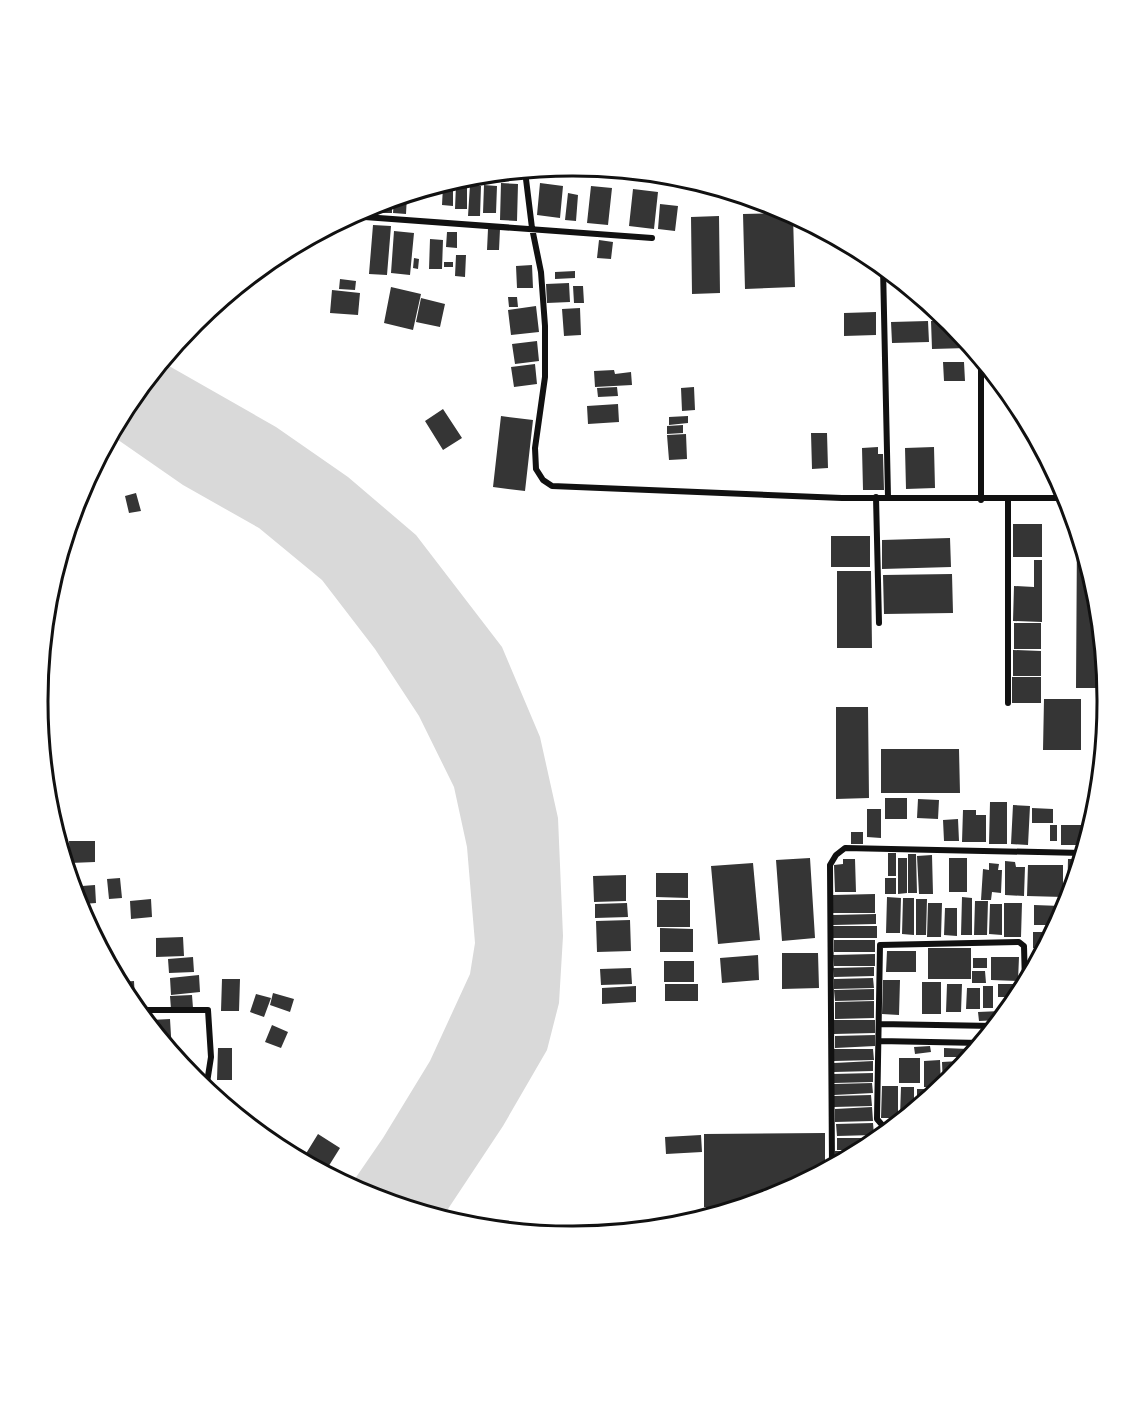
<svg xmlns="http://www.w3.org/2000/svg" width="1145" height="1402" viewBox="0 0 1145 1402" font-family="Quicksand,sans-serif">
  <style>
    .water { fill: #d9d9d9 }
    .building { fill: #353535 }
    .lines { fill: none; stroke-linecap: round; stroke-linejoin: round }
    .minor { stroke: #111; stroke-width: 6 }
    .rim { fill: none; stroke: #111; stroke-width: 3 }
  </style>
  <rect width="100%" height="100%" fill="#fff"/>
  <!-- water -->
  <path class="water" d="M162 362 276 427 348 477 416 535 502 647 540 737 558 818 563 936 559 1003 547 1050 503 1126 442 1218 367 1195 350 1186 383 1138 430 1061 470 974 475 943 467 847 454 787 419 716 375 649 322 580 259 528 183 485 111 435 128 403Z"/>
  <!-- building -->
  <path class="building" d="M501 183 518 184 517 221 500 220Z
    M540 183 563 186 560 218 537 215Z
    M438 185V192L426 191V189Z
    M456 185H467V209H455Z
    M470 185 481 186 480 216H468Z
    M484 185 497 186 496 213H483Z
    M443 186 453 187V206L442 205Z
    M591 186 612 188 608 225 587 223Z
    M633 189 658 192 654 229 629 226Z
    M568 193 578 195 576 221 565 220Z
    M407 195 406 214 393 213 394 199Z
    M392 199V213H376V204Z
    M660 204 678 206 675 231 658 229Z
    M375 205 374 212H359L368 207Z
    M788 213 793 215 795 287 745 289 743 214Z
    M719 216 720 293 692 294 691 217Z
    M373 225 391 226 387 275 369 274Z
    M488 229H500L499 250H487Z
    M394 231 414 233 410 275 391 273Z
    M447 232H457V248L446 247Z
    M430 239 443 240 442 269H429Z
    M599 240 613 242 611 259 597 258Z
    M456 255H466L465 277 455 276Z
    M414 258 419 259 418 269 413 268Z
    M444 262H453V267H444Z
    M532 265 533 288H517L516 266Z
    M575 271V278L555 279V272Z
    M340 279 356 281 355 290 339 289Z
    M569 283 570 302 547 303 546 284Z
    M573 286H583L584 303H574Z
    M391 287 421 294 413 330 384 323Z
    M332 290 360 293 358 315 330 313Z
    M508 297H517L518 307H509Z
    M421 298 445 304 440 327 416 322Z
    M536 306 539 332 511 335 508 310Z
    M580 308 581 335 564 336 562 309Z
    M876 312V335L844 336V313Z
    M928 321 929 342 892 343 891 322Z
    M931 321H949L967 342V348L932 349Z
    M537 341 539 361 515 364 512 344Z
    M943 362H964L965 381H944Z
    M535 364 537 384 514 387 511 367Z
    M614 370 615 374 631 372 632 385 595 387 594 371Z
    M617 387 618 396 598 397 597 388Z
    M694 387 695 410 682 411 681 388Z
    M618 404 619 422 588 424 587 406Z
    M443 409 462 438 443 450 425 421Z
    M501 416 533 420 525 491 493 487Z
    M688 416V423L669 425V417Z
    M683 425V433L667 434V426Z
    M811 433H827L828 468 812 469Z
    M686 434 687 459 669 460 667 435Z
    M878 447V454H883L884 490H863L862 448Z
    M934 447 935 488 906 489 905 448Z
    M136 493 141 511 129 513 125 496Z
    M74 512 77 530 68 531 70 522Z
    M1013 524H1042V557H1013Z
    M1077 533 1097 597 1106 688H1076Z
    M831 536H870V567H831Z
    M950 538 951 567 882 569V540Z
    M1034 560H1042V622L1013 621 1014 586 1034 587Z
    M837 571H871L872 648H837Z
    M952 574 953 613 884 614 883 575Z
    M1014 623H1041V649H1014Z
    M1013 650 1041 651V676H1013Z
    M1012 677H1041V703H1012Z
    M1044 699H1081V750H1043Z
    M836 707H868L869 798 836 799Z
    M881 749H959L960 793H881Z
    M885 798H907V819H885Z
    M918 799 939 800 938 819 917 818Z
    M990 802H1007V844H989Z
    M1013 805 1030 806 1028 845 1011 844Z
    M1032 808 1053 809V823H1032Z
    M867 809H881V838L867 837Z
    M963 810H976V815H986V842H962Z
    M958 819 959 841H944L943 820Z
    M1050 825H1057V841H1050Z
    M1061 825H1091L1085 845H1061Z
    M851 832H863V844H851Z
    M69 841H95V862L70 863Z
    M888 853H896V876H888Z
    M908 854H916L917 893H908Z
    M932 855 933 894H919L917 856Z
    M810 858 815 938 782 941 776 860Z
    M898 858H907V893L898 894Z
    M949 858H967V892H949Z
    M843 859H855L856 892H835L834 865 843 864Z
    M1068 859H1081L1068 901H1067Z
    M1005 861 1015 862 1016 867H1025L1024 896 1005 895Z
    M753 863 760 940 718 944 711 866Z
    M989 863 999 864 998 870H1002L1001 893 992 892 991 900H981L983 869 989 870Z
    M1028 865H1063V897L1027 896Z
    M656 873H688V898L656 897Z
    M626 875V901L594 902 593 876Z
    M120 878 122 898 109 899 107 879Z
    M885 878H896V894H885Z
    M95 885 96 903 83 904 82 886Z
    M875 894V913H833V895Z
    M887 897 901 898 900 933H886Z
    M962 897 972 898V935H961Z
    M903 898H914V935L902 934Z
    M151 899 152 917 131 919 130 901Z
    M916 899H927L926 935H916Z
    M657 900H690V927H657Z
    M975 901H988L987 935H974Z
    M627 903 628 917 595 918V904Z
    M928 903H942L941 937H927Z
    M1004 903H1022L1021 937H1004Z
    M990 904H1002V935L989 934Z
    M1034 905 1061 906 1060 918 1056 925H1034Z
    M945 908H957V936L944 935Z
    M876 914V924L833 925V915Z
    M630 920 631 951 597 952 596 921Z
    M833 926H877V938H833Z
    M660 928 693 929V952H660Z
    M1033 932H1053L1044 948H1033Z
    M183 937 184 956 156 957V938Z
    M834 940H875V952H834Z
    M928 948H971V979H928Z
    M887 951H916V972H886Z
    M1034 952H1042L1034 967Z
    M782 953H818L819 988 782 989Z
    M875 954V966H834L833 955Z
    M758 955 759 980 722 983 720 958Z
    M193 957 194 972 169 973 168 959Z
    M991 957H1019L1018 981 991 980Z
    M973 958H987V968H973Z
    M664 961H694V982H664Z
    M874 967V976L834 977 833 968Z
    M631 968 632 984 601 985 600 969Z
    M972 971H985L986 983H972Z
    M199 975 200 992 171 995 170 978Z
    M873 978 874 988 834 989V979Z
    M222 979H240L239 1011H221Z
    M883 980H900L899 1015 882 1014Z
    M134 981 135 1000H129L119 982Z
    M922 982H941V1014H922Z
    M665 984H698V1001H665Z
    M947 984H962L961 1012H946Z
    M998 984H1020L1018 997H998Z
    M636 986V1002L602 1004V988Z
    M983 986H993V1008H983Z
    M967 988H980V1009H966Z
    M874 989V1000L835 1001 834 990Z
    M273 993 294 999 290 1012 270 1005Z
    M256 994 271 998 264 1017 250 1012Z
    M192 995 193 1008 171 1009 170 996Z
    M874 1001V1018L835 1019V1002Z
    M1001 1011 1000 1020 979 1021 978 1012Z
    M170 1019 172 1052 151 1027V1020Z
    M834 1020H875V1033L834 1034Z
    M272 1025 288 1032 281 1048 265 1042Z
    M875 1035V1046L835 1048V1036Z
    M930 1046 931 1052 915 1054 914 1047Z
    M218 1048H232V1080H217Z
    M944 1048 968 1049V1057H944Z
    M833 1049H873L874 1060 834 1061Z
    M899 1058H920V1083H899Z
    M940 1060 941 1087H924V1061Z
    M873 1061V1071L834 1072V1063Z
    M960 1061V1068L943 1086 942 1062Z
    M873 1073V1082L834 1083 833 1074Z
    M872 1083 873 1093 834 1095V1084Z
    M882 1086H898V1118H881Z
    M901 1087H914V1110L906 1116H900Z
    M917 1089H927V1099L921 1104H917Z
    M871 1095 872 1106 834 1107V1096Z
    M872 1107 873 1121 835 1122V1109Z
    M873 1123 874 1135 837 1136 836 1124Z
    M825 1133V1170L777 1195 739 1207H704V1134Z
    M318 1134 340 1148 325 1172 302 1160Z
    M701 1135 702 1152 666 1154 665 1137Z
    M837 1138H874V1142L862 1150H837Z
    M835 1151H859L835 1165Z"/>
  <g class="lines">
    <!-- minor -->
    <path class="minor" d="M525 171 532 228 541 272 545 326V377L535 448 536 469 543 480 552 486 842 498H1067
      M525 173 570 174 572 166
      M351 216 652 238
      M883 267 888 497
      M981 359V500
      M876 497 879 623
      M1008 703V500
      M137 1010H208L211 1057 206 1089
      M879 1024 994 1026
      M879 1041 981 1043
      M894 1126H883L877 1119 880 945 1019 942 1024 946 1025 984
      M832 1166 830 865 836 855 845 848 1083 853"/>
  </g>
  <!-- crop -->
  <path d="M0 0H1145V1402H0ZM572 176H573A524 524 0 0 1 1097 700V702A524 524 0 0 1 573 1226H572A524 524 0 0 1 48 702V700A524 524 0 0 1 572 176Z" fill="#fff" fill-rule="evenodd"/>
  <path class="rim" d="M572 176H573A524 524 0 0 1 1097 700V702A524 524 0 0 1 573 1226H572A524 524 0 0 1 48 702V700A524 524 0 0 1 572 176Z"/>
</svg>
